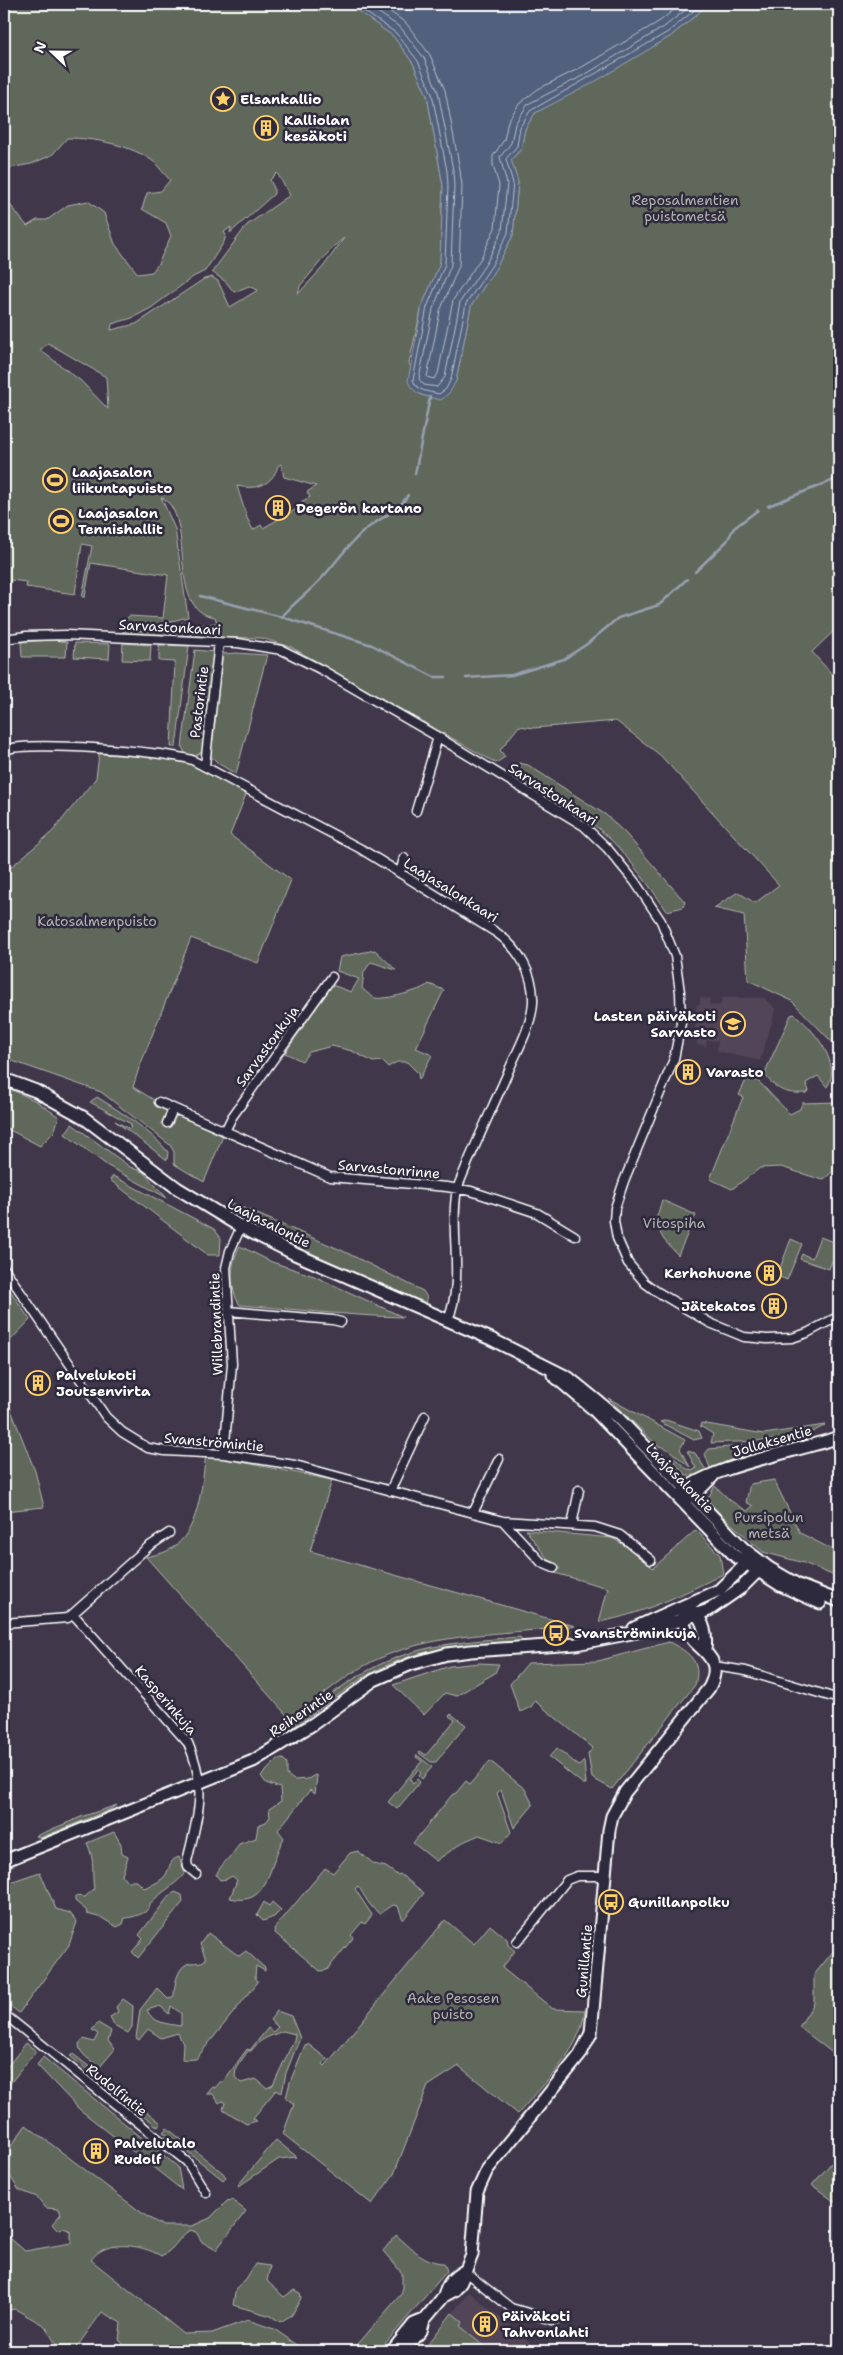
<svg xmlns="http://www.w3.org/2000/svg" width="843" height="2355" viewBox="0 0 843 2355" font-family="'Shantell Sans',sans-serif">
  <style>
    .built { fill: #524458 }
    .green { fill: #60685b; stroke: #b0b4ad; fill-rule: evenodd }
    .water { fill: #51607b; stroke: #97a0b0 }
    .lines { fill: none; stroke-linecap: round; stroke-linejoin: round }
    .shore { stroke: #b9bfca; stroke-width: 1 }
    .stream { stroke: #97a0b0; stroke-width: 2.5 }
    .street-casing { stroke: #fff; stroke-width: 11 }
    .secondary-casing { stroke: #fff; stroke-width: 15 }
    .street { stroke: #2f2a3d; stroke-width: 8 }
    .secondary { stroke: #2f2a3d; stroke-width: 11 }
    .labels { text-anchor: middle; dominant-baseline: central; stroke-width: 5; stroke-linejoin: round; paint-order: stroke }
    .poi-label { font-size: 14px; font-weight: bold; fill: #fff; stroke: #2f2a3d; text-anchor: start }
    .park-label { font-size: 14px; fill: #b0b4ad; stroke: #2f2a3d }
    .street-label { font-size: 14px; fill: #fff; stroke: #2f2a3d }
  </style>
  <rect width="100%" height="100%" fill="#41374b"/>
  <filter id="ink" filterUnits="userSpaceOnUse"><feTurbulence type="fractalNoise" baseFrequency=".02" numOctaves="2"/><feDisplacementMap in="SourceGraphic" scale="10" xChannelSelector="R" yChannelSelector="G"/><feConvolveMatrix kernelMatrix="1 2 1 2 8 2 1 2 1" color-interpolation-filters="sRGB"/></filter>
  <g filter="url(#ink)">
    <!-- built -->
    <path class="built" d="M700 998 710 999 709 1005 720 1006 722 998H764L776 1009 760 1061 717 1051 718 1041 707 1040 706 1046 697 1045V1040L694 1039 697 1004H700Z
      M469 2292 530 2342 523 2351H423Z"/>
    <!-- green -->
    <path class="green" d="M4 4H332L355 9 393 36 413 63 427 95 443 186 440 263 422 306 409 363 421 395 430 397 456 381 471 306 496 268 513 235 518 182 511 160 521 149 525 129 535 113 671 36 709 4 839 5V626L812 652 839 682V1045L832 1042 792 1001 748 980 744 915 714 908 738 892 755 903 779 885 660 755 616 721 534 728 519 726 500 750 505 757 496 763 291 647 261 638 197 637V630L201 625 217 623 215 617C164 611 198 516 161 497L175 529 188 617 147 627 124 626V621L129 616 163 618 168 575 91 563 85 597H82L92 546 82 544 75 594 26 587 27 582 10 580 6 603H4V197L27 226 37 220H47L68 205 88 201 104 213 115 244 138 274 152 272 158 264 171 236 166 223 142 209 147 193 161 191 170 180C164 174 159 167 154 162 132 145 94 138 67 138L52 155 31 164 4 169ZM277 173 290 195 247 225 212 272 226 282 234 292 249 286 258 290 230 307 218 281 212 277 204 279 136 324 111 330 112 324 132 318 151 308 193 277 205 271 224 242 226 235 224 232 231 227 230 233 274 194V188L270 180ZM344 238 323 267 298 294 300 286 333 247ZM48 343 106 377 108 409 81 381 40 350ZM281 464 284 477 316 486 307 492 310 497 301 502 302 506 263 528 261 525 253 530 247 518 237 486C255 490 272 486 278 466Z
      M186 622 192 625 191 636 123 634V631L159 630Z
      M53 640 67 642 66 657H22L21 642Z
      M75 643 110 644 109 659 74 657Z
      M123 643 151 645 150 661 122 660Z
      M159 645 189 646 176 747H171L175 662 159 661Z
      M195 650 214 652 202 752 195 756 185 753 182 747Z
      M236 653 267 655 236 774 219 764 211 756 222 654Z
      M99 754 173 758 196 765 247 792 230 835 291 880 258 963 191 938 139 1068 133 1087 154 1100 157 1107 168 1111 173 1117 181 1116 223 1136 204 1182 174 1164V1152L170 1145 101 1092 4 1058V873L52 832 96 778Z
      M519 763 528 765 606 815 626 834 685 902 683 907 667 911C650 887 631 860 610 839 582 811 543 793 510 773Z
      M375 950 396 970 371 962 364 972 362 988C366 992 370 996 375 998 385 1000 421 991 429 984L444 990 416 1048 432 1055 419 1080 418 1073 407 1062H397L388 1067 382 1061 373 1062 352 1051 332 1046 309 1052 302 1061 285 1053 332 985 351 992 359 979 337 971 340 957Z
      M794 1014C812 1027 843 1064 827 1087L818 1076 806 1083 809 1091 807 1093C788 1094 778 1092 766 1076V1070L791 1015Z
      M747 1078 758 1081 790 1114 800 1109 802 1103 839 1102V1166L823 1180 781 1167 760 1168 732 1189 710 1179 743 1097 739 1095Z
      M4 1086 36 1101 59 1117 54 1132 40 1146 4 1127Z
      M97 1097C121 1112 150 1130 168 1152L167 1160 115 1121 130 1129 131 1124 90 1102Z
      M72 1124 130 1167 143 1172 167 1198 108 1166 65 1134Z
      M113 1176 214 1229 221 1238 220 1255H208L110 1180Z
      M662 1200 696 1215 678 1255 664 1240 655 1223Z
      M232 1203 341 1250 423 1291C426 1296 429 1299 425 1305L281 1241 226 1211Z
      M820 1237 839 1244 829 1269 800 1259 802 1254 812 1258Z
      M791 1239 802 1244 787 1280 777 1276Z
      M240 1246 272 1262 314 1276 403 1317C349 1316 295 1309 240 1305 229 1290 230 1262 240 1246Z
      M4 1281 30 1320 4 1347Z
      M4 1392 35 1471 44 1507 4 1511Z
      M608 1398 685 1440 680 1449 690 1467 669 1450 657 1445Z
      M666 1420 699 1431 702 1438 694 1440 660 1422Z
      M701 1423 764 1434 825 1425C800 1443 742 1441 711 1443L713 1434 700 1426Z
      M803 1440H805L755 1451 710 1468 705 1454 709 1449Z
      M687 1451 695 1453 706 1470 697 1475H686L670 1457 672 1456 687 1469 694 1470 696 1468Z
      M206 1455 332 1480 310 1551 575 1626C498 1636 416 1630 349 1675 329 1689 310 1705 291 1720L146 1557C153 1555 162 1554 169 1550 200 1533 201 1487 206 1455Z
      M774 1480 800 1533 839 1553V1578L804 1563 763 1552 706 1501 715 1486 731 1501 747 1511 753 1506 746 1502 750 1484Z
      M526 1530 612 1538 629 1548 653 1568 696 1530 720 1555 723 1574C683 1594 643 1614 599 1622L608 1588 551 1572 549 1561Z
      M520 1637 522 1641C465 1644 410 1648 361 1679 335 1696 312 1716 286 1732L284 1729C312 1710 339 1686 369 1670 417 1644 467 1641 520 1637Z
      M669 1642C689 1652 702 1661 695 1685L612 1789 592 1778 588 1754 593 1748 535 1701 531 1707 520 1712 510 1684 528 1663 598 1661Z
      M479 1663 499 1664 495 1673 456 1696 445 1693 424 1715 393 1685 450 1666Z
      M451 1714 466 1725 436 1762H431L419 1753 420 1751 426 1755 455 1720 449 1716Z
      M557 1748 579 1766 584 1761 586 1784H583L549 1757Z
      M417 1755 432 1767 422 1779 419 1776 421 1773 418 1770 410 1779 413 1783 417 1779 420 1782 397 1809 388 1802 422 1761 416 1757Z
      M278 1759H283L287 1763V1775L294 1780 308 1779 315 1775 317 1776 315 1794 310 1790 278 1830 284 1838C268 1864 270 1908 230 1898L237 1880 232 1876 227 1879 220 1880 216 1875C222 1862 233 1856 239 1844L256 1838 258 1825 266 1822 270 1817 269 1809 281 1801 280 1788 266 1783 261 1776Z
      M490 1761 525 1789 533 1805 514 1828 501 1790 497 1793 511 1832 502 1843 479 1835 463 1842 436 1861 413 1843 452 1795 456 1793 466 1781 470 1784Z
      M117 1805 109 1810 40 1838 36 1836 81 1817Z
      M114 1832 121 1844 122 1854 128 1857 122 1875 127 1881H137L144 1888C150 1886 157 1883 162 1879 171 1872 167 1860 179 1857L185 1873C176 1885 162 1891 152 1902 150 1905 148 1910 145 1912 140 1915 130 1918 125 1918L123 1924 117 1927 102 1918 87 1914 86 1910 75 1901V1896L85 1897 94 1889C91 1871 96 1862 87 1843Z
      M358 1851 374 1864 386 1867 397 1875 400 1874 424 1893 403 1920 398 1906 393 1905 380 1914C369 1907 365 1896 358 1886L355 1889 372 1915 365 1924 362 1922 351 1935 353 1938 327 1970 320 1971 275 1933 274 1929 325 1868 333 1873 350 1853Z
      M40 1872 56 1909 70 1913 77 1922 69 1945 19 2013 4 2001V1884Z
      M175 1892 182 1895 183 1902 138 1958 132 1952 143 1939 139 1935 169 1896Z
      M264 1902 269 1906 272 1902 281 1910 274 1917 263 1921 257 1915Z
      M445 1920 474 1944 490 1925 507 1939 508 1945 515 1951 502 1968 553 2009 585 2010C581 2051 543 2084 518 2114L459 2066 428 2086 394 2174 372 2204 283 2134 294 2104 286 2098 290 2082 305 2045 308 2044 327 2059 323 2064 325 2066Z
      M208 1933 239 1956 246 1951 265 1968V1971L256 1966 255 1977 258 1982 196 2059 182 2060 183 2044 178 2033 161 2038 148 2029 139 2040 136 2038 140 2010 157 1988 168 1999 174 1996C174 1987 177 1968 187 1964 194 1961 200 1965 206 1959L200 1944ZM160 2006 169 2014 171 2006 181 2013V2026C168 2024 152 2023 147 2010Z
      M839 1944V2058L799 2027 814 2003V1975Z
      M123 1999 133 2006 132 2027 128 2033 114 2025 110 2017 118 2012 116 2007Z
      M277 2011 291 2016 300 2038 286 2073 282 2093 276 2090 253 2118 257 2121 246 2124 223 2109 225 2103 222 2101 219 2103 213 2094H206L212 2087 215 2088 220 2082H223L247 2049 250 2050 268 2028 273 2032 278 2027 270 2020ZM283 2031 295 2034 294 2040 273 2085 267 2088 256 2079 241 2083 235 2077 236 2068 248 2051H251C262 2037 267 2038 283 2031Z
      M98 2023 111 2031 108 2041 115 2049 100 2067C92 2061 79 2055 79 2044L83 2039 94 2042 98 2034 92 2030Z
      M26 2043 36 2051 4 2091V2071Z
      M73 2054 161 2123 158 2127 70 2056Z
      M43 2057 178 2167 182 2190 79 2109 37 2065Z
      M26 2125 146 2216 163 2226H192L210 2218 227 2201 232 2200 246 2211 216 2250 202 2242 196 2232 190 2230C178 2237 175 2250 161 2256 141 2244 105 2239 91 2260L184 2334 212 2333 248 2320 274 2329 306 2351H131L119 2340 121 2323 102 2312 76 2348 77 2351H60L45 2326 15 2309 4 2311V2233L25 2251 71 2243V2231L63 2228 57 2230 52 2224 61 2214 59 2209 46 2208 37 2197 19 2190 4 2167V2156Z
      M167 2128 223 2173 226 2177 223 2180 163 2132Z
      M276 2140 297 2157 279 2159 239 2186 238 2185Z
      M839 2154V2205L812 2185Z
      M396 2235C410 2247 425 2263 444 2263L447 2271 379 2351H352L402 2293V2273L383 2251Z
      M255 2264 270 2266 267 2281 284 2297 294 2290 300 2293 301 2298 292 2315 280 2322 271 2316 233 2305 236 2288 246 2279Z
      M452 2313 463 2322 460 2326 491 2351H423Z"/>
    <!-- water -->
    <path class="water" d="M332 4H709L671 36 591 84 535 113 525 129 521 149 511 160 518 182 513 235 496 268 471 306 456 381 450 392 441 400C426 396 414 396 408 381L422 306 440 263 443 186 427 95 413 63 393 36 355 9Z"/>
    <g class="lines">
      <!-- shore -->
      <path class="shore" d="M353 4 396 33 418 61 432 94 447 171 448 186 445 264 427 307 413 380C417 392 428 391 439 394L446 389 451 379 466 304 492 265 508 233 513 183 506 159 517 146 520 127 530 111 668 32 702 4
        M366 4 401 28 424 58 438 92 453 170 454 186 451 265 433 309 419 379 424 385 437 387 445 377 460 302 487 262 502 231 507 184 500 157 511 143 515 124 528 104 586 74 664 27 693 4
        M379 4 406 23 430 55 445 90 460 170 462 186 459 266 440 311 427 377 434 379 438 374 453 300 481 258 495 228 499 185 493 165V156L504 140 508 121 519 104 538 89 582 67 660 21 681 4"/>
      <!-- stream -->
      <path class="stream" d="M415 474 430 397
        M768 506 834 480
        M695 572 727 541 734 528 758 510
        M200 596 282 617 372 645 434 677H446
        M282 617C293 603 307 594 318 582 334 566 346 546 364 531 379 518 398 512 408 495
        M466 678 512 675 564 659 587 644 618 618 659 605 687 579"/>
      <defs>
        <path id="street" d="M4 639 26 636 66 635 238 643 282 650 322 670 438 737 584 826 607 848 635 882 661 921 675 956 680 992 681 1023 674 1059 624 1181 615 1208 614 1221 617 1238 628 1263 645 1283 656 1291 710 1323 744 1337 767 1339 792 1338 807 1333 839 1316
          M4 750C29 741 165 751 192 760L361 849 497 933C519 949 534 974 533 1002 532 1025 518 1049 509 1070 492 1109 473 1148 457 1189 449 1233 465 1278 448 1320
          M205 765 219 642
          M416 811 438 737
          M400 873 404 858
          M159 1102 330 1177 447 1187 471 1191 537 1213 575 1236
          M167 1123 173 1109
          M225 1131 232 1117 332 977
          M4 1268 106 1417 122 1432 148 1448 165 1451 224 1454 295 1465 503 1521 595 1527 620 1535 651 1560
          M228 1311 333 1320 341 1322
          M224 1454 232 1364 226 1268 230 1251 241 1227
          M390 1491 425 1416
          M473 1513 499 1459
          M503 1521 542 1563 554 1568
          M572 1525 579 1490
          M73 1614 188 1743C208 1788 198 1816 187 1861L188 1867 196 1874
          M4 1623 68 1618 148 1547 169 1533
          M714 1666 746 1671 839 1699
          M517 1942 567 1880 577 1876H606
          M4 2014 187 2162 206 2193
          M464 2271 511 2308 555 2321"/>
        <path id="secondary" d="M4 1079 36 1091 83 1117 177 1188 241 1227 295 1254 491 1339 569 1378 617 1417 743 1548 769 1568 798 1585 839 1601
          M553 1375 592 1408 735 1556 780 1585 820 1603
          M682 1494C697 1469 808 1449 839 1437
          M685 1498 693 1496 713 1476
          M693 1611C704 1620 707 1636 705 1649
          M634 1628 719 1590 746 1564 751 1562
          M4 1861 253 1761 313 1724 374 1680 411 1664 447 1654 471 1651 576 1644 657 1628 709 1610 742 1587 757 1572V1560
          M444 2296C448 2283 452 2278 464 2271
          M392 2351 414 2324 424 2320
          M403 2351 421 2331 424 2320 444 2296 455 2290 461 2282 472 2255 477 2192 487 2170 580 2055 591 2033 609 1830 612 1816 625 1792 709 1688C720 1667 713 1658 697 1644 690 1639 686 1628 682 1620L685 1606"/>
      </defs>
      <!-- street casing -->
      <use href="#street" class="street-casing"/>
      <!-- secondary casing -->
      <use href="#secondary" class="secondary-casing"/>
      <!-- street -->
      <use href="#street" class="street"/>
      <!-- secondary -->
      <use href="#secondary" class="secondary"/>
    </g>
  </g>
  <!-- icons -->
  <defs>
    <symbol id="sight-ring" viewBox="-11 -11 22 22"><circle r="9.5" fill="#2f2a3d" stroke="#ffd166" stroke-width="1.5"/><path d="M0-6L1.8-2.2L6-1.7L2.9 1.2L3.7 5.4L0 3.3L-3.7 5.4L-2.9 1.2L-6-1.7L-1.8-2.2Z" fill="#ffd166"/></symbol>
    <symbol id="building-ring" viewBox="-11 -11 22 22"><circle r="9.5" fill="#2f2a3d" stroke="#ffd166" stroke-width="1.5"/><path d="M-4-6H4V6H1V3H-1V6H-4ZM-2.5-4.3h1.7v1.8h-1.7ZM.8-4.3h1.7v1.8H.8ZM-2.5-1h1.7V.8h-1.7ZM.8-1h1.7V.8H.8Z" fill="#ffd166"/></symbol>
    <symbol id="stadium-ring" viewBox="-11 -11 22 22"><circle r="9.5" fill="#2f2a3d" stroke="#ffd166" stroke-width="1.5"/><path d="M0-5a6.5 5 0 1 0 0 10a6.5 5 0 1 0 0-10ZM-3.5-1.8h7v3.6h-7Z" fill="#ffd166"/></symbol>
    <symbol id="school-ring" viewBox="-11 -11 22 22"><circle r="9.5" fill="#2f2a3d" stroke="#ffd166" stroke-width="1.5"/><path d="M0-5L7-2L0 1L-7-2ZM-4 1L0 2.5L4 1V4Q0 6-4 4Z" fill="#ffd166"/></symbol>
    <symbol id="bus-ring" viewBox="-11 -11 22 22"><circle r="9.5" fill="#2f2a3d" stroke="#ffd166" stroke-width="1.5"/><path d="M-5-6H5V4H4V6H2V4H-2V6H-4V4H-5ZM-3.5-4V0h7V-4ZM-3.5 1.2v1.5H-2V1.2ZM2 1.2v1.5H3.5V1.2Z" fill="#ffd166"/></symbol>
  </defs>
  <g fill-rule="evenodd">
    <use href="#sight-ring" x="209" y="85" width="28" height="28"/>
    <use href="#building-ring" x="252" y="114" width="28" height="28"/>
    <use href="#stadium-ring" x="41" y="466" width="28" height="28"/>
    <use href="#building-ring" x="264" y="494" width="28" height="28"/>
    <use href="#stadium-ring" x="47" y="507" width="28" height="28"/>
    <use href="#school-ring" x="719" y="1010" width="28" height="28"/>
    <use href="#building-ring" x="674" y="1058" width="28" height="28"/>
    <use href="#building-ring" x="755" y="1259" width="28" height="28"/>
    <use href="#building-ring" x="760" y="1292" width="28" height="28"/>
    <use href="#building-ring" x="24" y="1369" width="28" height="28"/>
    <use href="#bus-ring" x="542" y="1619" width="28" height="28"/>
    <use href="#bus-ring" x="597" y="1888" width="28" height="28"/>
    <use href="#building-ring" x="82" y="2137" width="28" height="28"/>
    <use href="#building-ring" x="471" y="2310" width="28" height="28"/>
  </g>
  <g class="labels">
    <!-- poi labels -->
    <g class="poi-label">
      <text x="240" y="99">Elsankallio</text>
      <text x="284" y="120">Kalliolan<tspan x="284" dy="16">kesäkoti</tspan></text>
      <text x="72" y="472">Laajasalon<tspan x="72" dy="16">liikuntapuisto</tspan></text>
      <text x="296" y="508">Degerön kartano</text>
      <text x="78" y="513">Laajasalon<tspan x="78" dy="16">Tennishallit</tspan></text>
      <text x="716" y="1016" text-anchor="end">Lasten päiväkoti<tspan x="716" dy="16">Sarvasto</tspan></text>
      <text x="706" y="1072">Varasto</text>
      <text x="752" y="1273" text-anchor="end">Kerhohuone</text>
      <text x="756" y="1306" text-anchor="end">Jätekatos</text>
      <text x="56" y="1375">Palvelukoti<tspan x="56" dy="16">Joutsenvirta</tspan></text>
      <text x="574" y="1633">Svanströminkuja</text>
      <text x="628" y="1902">Gunillanpolku</text>
      <text x="114" y="2143">Palvelutalo<tspan x="114" dy="16">Rudolf</tspan></text>
      <text x="502" y="2316">Päiväkoti<tspan x="502" dy="16">Tahvonlahti</tspan></text>
    </g>
    <!-- park labels -->
    <g class="park-label">
      <text x="685" y="200">Reposalmentien<tspan x="685" dy="16">puistometsä</tspan></text>
      <text x="97" y="921">Katosalmenpuisto</text>
      <text x="674" y="1223">Vitospiha</text>
      <text x="769" y="1517">Pursipolun<tspan x="769" dy="16">metsä</tspan></text>
      <text x="453" y="1998">Aake Pesosen<tspan x="453" dy="16">puisto</tspan></text>
    </g>
    <!-- street labels -->
    <g class="street-label">
      <text transform="translate(170 627) rotate(3)">Sarvastonkaari</text>
      <text transform="translate(199 702) rotate(-83)">Pastorintie</text>
      <text transform="translate(553 794) rotate(33)">Sarvastonkaari</text>
      <text transform="translate(451 890) rotate(32)">Laajasalonkaari</text>
      <text transform="translate(267 1046) rotate(-54)">Sarvastonkuja</text>
      <text transform="translate(389 1169) rotate(5)">Sarvastonrinne</text>
      <text transform="translate(269 1223) rotate(27)">Laajasalontie</text>
      <text transform="translate(216 1324) rotate(-92)">Willebrandintie</text>
      <text transform="translate(772 1441) rotate(-16)">Jollaksentie</text>
      <text transform="translate(214 1442) rotate(5)">Svanströmintie</text>
      <text transform="translate(680 1478) rotate(46)">Laajasalontie</text>
      <text transform="translate(166 1700) rotate(49)">Kasperinkuja</text>
      <text transform="translate(301 1713) rotate(-34)">Reiherintie</text>
      <text transform="translate(584 1961) rotate(-85)">Gunillantie</text>
      <text transform="translate(117 2090) rotate(39)">Rudolfintie</text>
    </g>
  </g>
  <!-- margin -->
  <rect width="843" height="2355" fill="none" stroke="#2f2a3d" stroke-width="20"/>
  <rect x="10" y="10" width="823" height="2335" fill="none" stroke="#fff" stroke-width="2" filter="url(#ink)"/>
  <!-- north arrow -->
  <g transform="translate(52 52) rotate(292)" stroke="#2f2a3d" stroke-width="4" paint-order="stroke">
  <path d="M0-4L9 19L0 12L-9 19Z" fill="#ffffff"/>
  <text y="-8" font-size="14" font-weight="bold" text-anchor="middle" fill="#ffffff">N</text>
  </g>
</svg>
